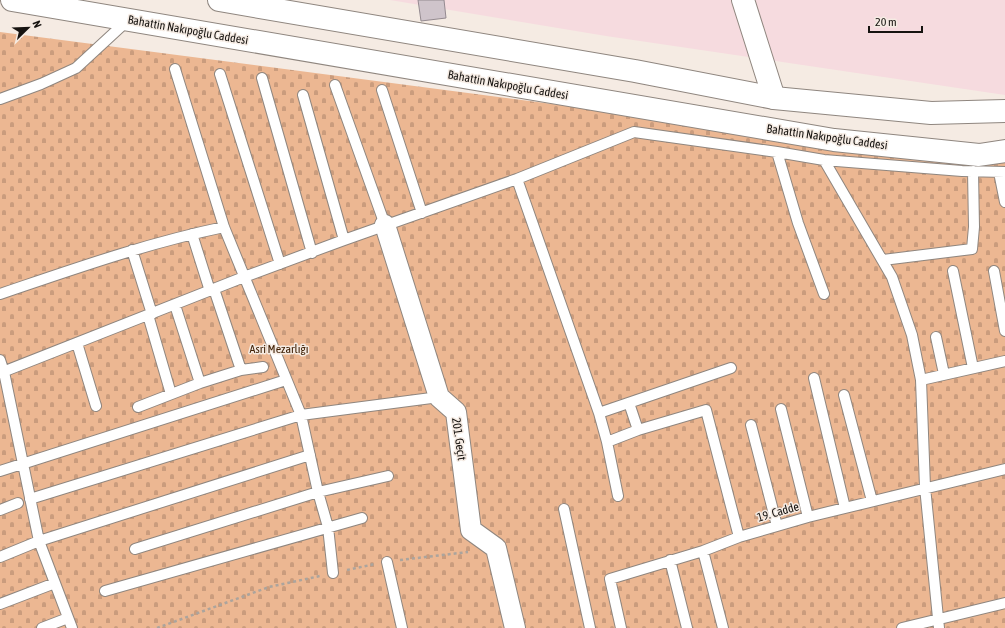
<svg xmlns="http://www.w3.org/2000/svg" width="1005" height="628" viewBox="0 0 1005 628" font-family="'Asap Condensed',sans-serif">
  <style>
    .commercial { fill: #f6dbdf }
    .cemetery { fill: url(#cemetery-stones) }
    .building { fill: #cfc4cb; stroke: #948a90 }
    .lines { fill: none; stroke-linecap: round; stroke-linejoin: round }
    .service-casing { stroke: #8f867f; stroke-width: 12 }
    .minor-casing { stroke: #8f867f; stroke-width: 22 }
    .tertiary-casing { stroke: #8f867f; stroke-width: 24 }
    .primary-casing { stroke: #8f867f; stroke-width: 24 }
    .path { stroke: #aba49d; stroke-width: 2.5; stroke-dasharray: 3 3; stroke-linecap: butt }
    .service { stroke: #fff; stroke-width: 10 }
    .minor { stroke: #fff; stroke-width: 20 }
    .tertiary { stroke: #fff; stroke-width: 22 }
    .primary { stroke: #fff; stroke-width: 22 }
    .labels { text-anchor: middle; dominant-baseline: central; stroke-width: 3; stroke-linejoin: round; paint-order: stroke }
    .street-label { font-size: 12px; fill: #161310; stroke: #f5ebe3 }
    .park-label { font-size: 12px; fill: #3f2005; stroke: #f5ebe3 }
  </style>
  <defs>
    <pattern id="cemetery-stones" width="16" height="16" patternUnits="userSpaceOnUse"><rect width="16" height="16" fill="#ecb792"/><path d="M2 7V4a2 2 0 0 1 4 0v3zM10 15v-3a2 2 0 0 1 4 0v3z" fill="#ca9c7d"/></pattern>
  </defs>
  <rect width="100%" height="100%" fill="#f5ebe3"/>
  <!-- commercial -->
  <path class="commercial" d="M390 0H1005V95L606 36Z"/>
  <!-- cemetery -->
  <path class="cemetery" d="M0 32 1005 163V628H0Z"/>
  <!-- building -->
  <path class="building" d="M418 0H444L446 18 421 21Z"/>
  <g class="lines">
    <defs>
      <path id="service" d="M175 69 224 227 301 415 318 492 328 527 333 573
        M220 74 280 264
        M262 78 312 253
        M335 85 385 225
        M382 90 422 213
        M303 95 344 240
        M0 99 41 84 76 68 128 20
        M777 152 798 223 824 294
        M824 160 892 277 912 335 921 380 925 487 939 628
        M999 172 1005 202
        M517 179 599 413 607 442 618 496
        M192 234 210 291
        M132 250 152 314
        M883 260 972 249 974 227 973 171
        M953 271 973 368
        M994 271 1005 331
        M214 289 241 370
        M0 294C74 269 147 243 224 227
        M175 305 200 383
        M148 315 171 394
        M936 337 944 374
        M77 343 96 406
        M0 360 4 372 39 541 72 628
        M0 373 244 277 344 240 517 179 634 132 777 152 824 160 962 171 1005 172
        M814 378 845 508
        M921 380 1005 361
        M844 395 872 501
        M629 403 638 430
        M138 407 200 383 241 370 263 367
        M781 409 808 517
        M599 413 731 368
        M751 425 777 526
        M607 442 638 430 706 410 739 537
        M0 471 286 380
        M30 499 301 415 439 397
        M564 509 590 628
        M0 510 18 503
        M135 549 318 492 388 476
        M703 551 723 628
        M0 557 39 541 310 455
        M670 560 687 628
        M387 562 402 628
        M105 591 362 518
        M0 604 55 583
        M42 628 68 618
        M621 628 610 579 703 551 739 537 808 517 1005 469
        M902 628 1005 603"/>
      <path id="minor" d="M385 225 439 397 456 412 471 530 496 548 515 628"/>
      <path id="tertiary" d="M743 0 774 98"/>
      <path id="primary" d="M12 0 834 140 979 155 1005 151
        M219 0 635 71 774 98 931 113 1005 111"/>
    </defs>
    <!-- service casing -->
    <use href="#service" class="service-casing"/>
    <!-- minor casing -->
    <use href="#minor" class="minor-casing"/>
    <!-- tertiary casing -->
    <use href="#tertiary" class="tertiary-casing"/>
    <!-- primary casing -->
    <use href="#primary" class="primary-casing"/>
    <!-- path -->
    <path class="path" d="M400 560 468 552
      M347 570 375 564
      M157 628 269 587 320 576"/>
    <!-- service -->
    <use href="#service" class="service"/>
    <!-- minor -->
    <use href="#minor" class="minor"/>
    <!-- tertiary -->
    <use href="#tertiary" class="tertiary"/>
    <!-- primary -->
    <use href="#primary" class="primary"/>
  </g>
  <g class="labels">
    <!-- street labels -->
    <g class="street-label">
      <text transform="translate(188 30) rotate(10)">Bahattin Nakıpoğlu Caddesi</text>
      <text transform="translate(508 85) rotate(10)">Bahattin Nakıpoğlu Caddesi</text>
      <text transform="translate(827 137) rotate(8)">Bahattin Nakıpoğlu Caddesi</text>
      <text transform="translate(459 439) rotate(82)">201. Geçit</text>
      <text transform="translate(778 512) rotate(-16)">19. Cadde</text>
    </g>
    <!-- park labels -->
    <g class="park-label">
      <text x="279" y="349">Asri Mezarlığı</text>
    </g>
  </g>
  <!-- north arrow -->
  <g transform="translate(28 28) rotate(67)" stroke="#f5ebe3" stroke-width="3" paint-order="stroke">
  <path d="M0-3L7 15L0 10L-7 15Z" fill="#161310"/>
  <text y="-6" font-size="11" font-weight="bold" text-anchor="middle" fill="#161310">N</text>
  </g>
  <!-- scale -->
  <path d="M869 26v6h53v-6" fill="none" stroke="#161310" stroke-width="2"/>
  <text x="875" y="26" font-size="12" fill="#161310" stroke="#f5ebe3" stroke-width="3" paint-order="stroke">20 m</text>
</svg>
